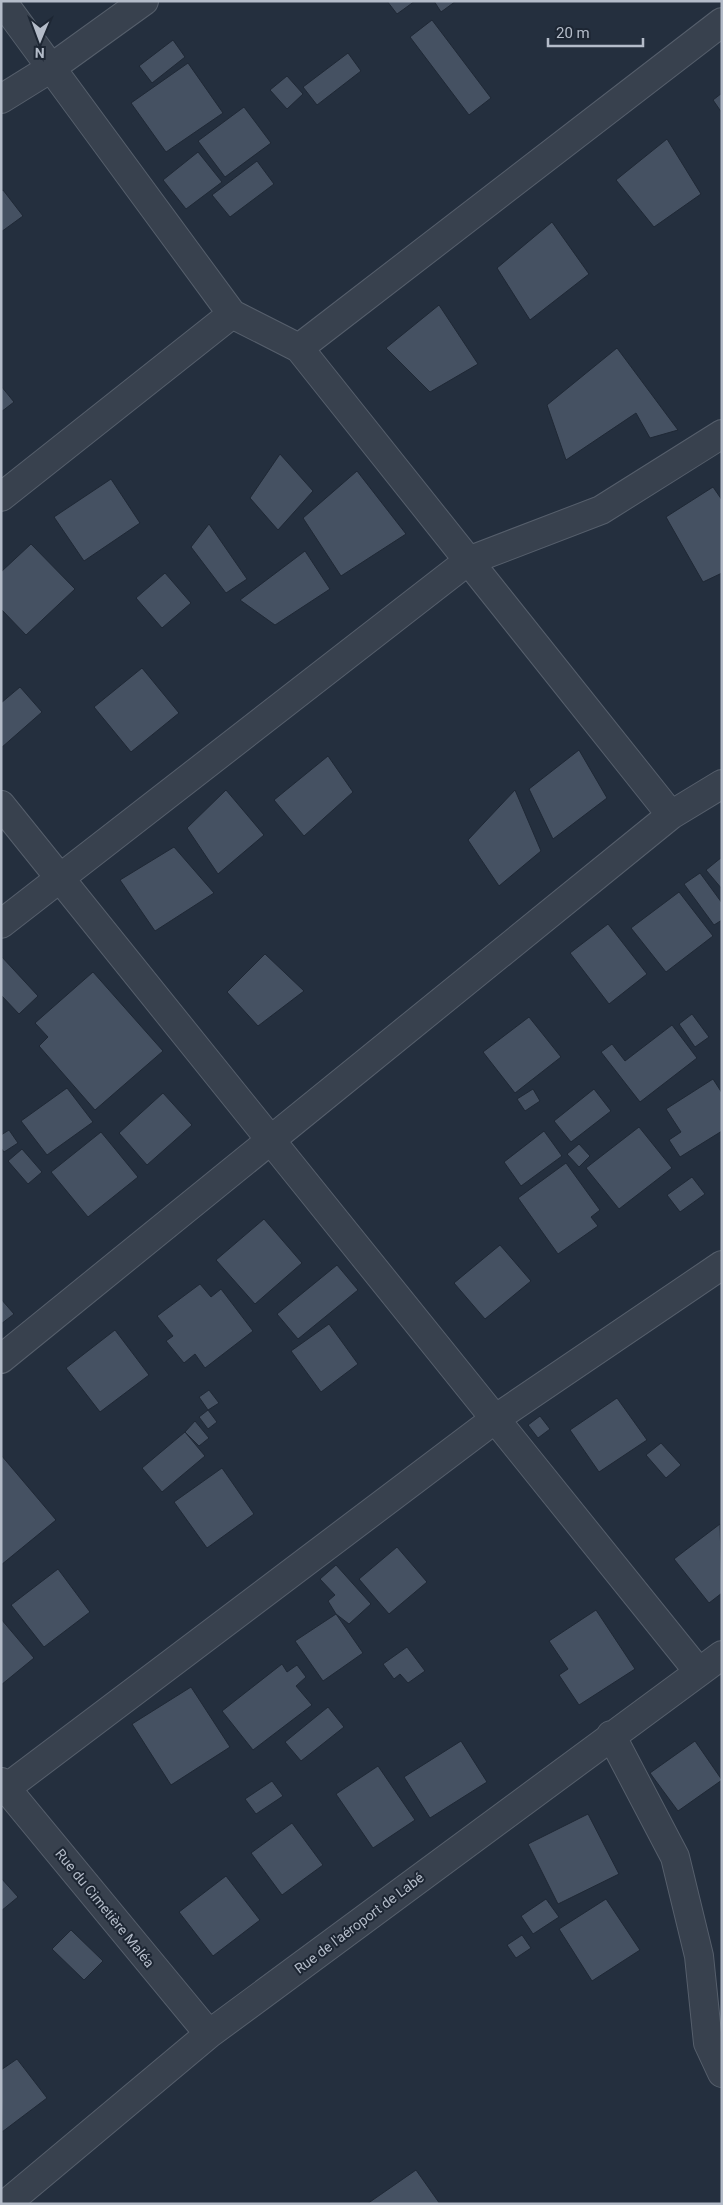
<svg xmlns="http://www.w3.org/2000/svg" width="723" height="2205" viewBox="0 0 723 2205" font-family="Roboto,sans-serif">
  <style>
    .building { fill: #455162; stroke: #1f2835 }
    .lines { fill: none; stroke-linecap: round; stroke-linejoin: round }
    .street-casing { stroke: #565f6c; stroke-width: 30 }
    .street { stroke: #38414e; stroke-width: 28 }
    .labels { text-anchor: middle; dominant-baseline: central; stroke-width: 4; stroke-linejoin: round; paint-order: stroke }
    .street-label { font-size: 14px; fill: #b4bcc9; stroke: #1d2633 }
  </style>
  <rect width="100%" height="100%" fill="#242f3e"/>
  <!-- building -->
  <path class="building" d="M387 1H415L397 14Z
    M434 1H456L441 12Z
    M432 20 491 98 469 115 410 37Z
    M173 40 185 57 152 83 139 66Z
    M348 53 361 71 317 105 303 87Z
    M188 63 223 113 166 152 131 103Z
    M287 76 303 94 287 109 270 90Z
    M722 93V113L713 100Z
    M244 107 271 143 225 177 198 141Z
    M667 139 701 194 654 227 616 180Z
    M198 152 222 182 186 209 163 180Z
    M257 161 274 184 230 217 212 195Z
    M3 190 23 216 1 232V191Z
    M552 222 589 274 530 320 497 268Z
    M439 305 478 364 430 392 386 348Z
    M617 348 678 430 650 438 636 413 566 460 547 405Z
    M1 386 14 402 1 412Z
    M280 454 313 491 278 530 250 498Z
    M357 471 406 534 341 576 303 518Z
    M111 479 140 523 84 561 54 517Z
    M713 487 722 500V573L703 582 666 517Z
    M209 524 247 579 226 593 191 547Z
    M31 544 75 589 26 635 1 609V572Z
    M305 551 330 589 275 625 240 600Z
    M165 573 191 603 162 628 136 598Z
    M142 668 179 713 131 752 94 707Z
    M20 687 42 712 1 748V703Z
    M579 750 607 798 553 839 529 789Z
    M328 756 353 792 304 836 274 800Z
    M226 790 264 835 218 874 187 828Z
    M515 790 541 851 499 886 468 840Z
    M174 847 214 893 155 931 120 880Z
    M722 857V889L706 870Z
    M700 873 722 903V920L714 925 684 884Z
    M679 892 713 936 666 972 631 928Z
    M608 924 647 974 609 1004 570 953Z
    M265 954 304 991 258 1026 227 992Z
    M1 956 38 996 19 1014 1 995Z
    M93 972 163 1051 95 1110 39 1046 48 1037 35 1023Z
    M692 1014 709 1037 695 1047 679 1024Z
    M529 1017 561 1057 515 1093 483 1052Z
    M672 1025 697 1058 640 1102 601 1052 612 1044 625 1061Z
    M713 1079 722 1093V1131L680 1157 669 1140 681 1132 666 1109Z
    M67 1088 93 1122 47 1155 21 1121Z
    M533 1089 540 1101 525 1111 517 1099Z
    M594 1089 611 1111 571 1142 554 1121Z
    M163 1093 192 1125 147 1165 119 1133Z
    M639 1127 672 1168 619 1209 586 1168Z
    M9 1130 18 1143 4 1152 1 1148V1135Z
    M544 1131 562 1156 521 1186 504 1162Z
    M101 1132 138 1177 88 1217 51 1172Z
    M579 1144 590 1156 579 1167 567 1154Z
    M22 1149 42 1172 28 1184 8 1161Z
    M566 1163 600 1210 591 1217 598 1226 558 1254 518 1198Z
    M692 1177 705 1194 680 1212 667 1195Z
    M264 1219 302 1263 255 1304 216 1260Z
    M500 1245 531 1281 485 1319 454 1283Z
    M337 1265 358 1290 298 1339 277 1314Z
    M200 1284 211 1297 221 1289 253 1331 205 1368 195 1354 184 1363 166 1341 173 1336 157 1316Z
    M1 1299 14 1314 1 1324Z
    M329 1324 358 1364 321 1392 291 1351Z
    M115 1330 149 1375 100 1412 66 1368Z
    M209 1390 219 1403 208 1410 199 1397Z
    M617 1398 647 1440 599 1472 570 1430Z
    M208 1410 217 1422 208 1429 199 1417Z
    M540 1416 550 1429 538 1438 528 1425Z
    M195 1421 209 1438 199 1446 185 1432Z
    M185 1432 205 1456 162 1492 142 1468Z
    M661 1443 681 1465 666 1478 646 1455Z
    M1 1455 56 1520 1 1565Z
    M222 1468 254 1514 207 1548 174 1502Z
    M720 1524 722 1593 709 1603 674 1559Z
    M397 1547 427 1582 389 1614 359 1579Z
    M336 1565 371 1604 349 1624 336 1614 328 1601 335 1595 320 1579Z
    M58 1569 90 1612 44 1647 11 1605Z
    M596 1610 635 1669 579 1705 559 1675 568 1669 549 1641Z
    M336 1614 363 1653 323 1681 295 1641Z
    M1 1619 34 1658 1 1685Z
    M407 1647 425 1671 408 1683 400 1674 394 1679 383 1664Z
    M282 1664 287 1672 297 1665 306 1677 296 1686 312 1705 253 1750 222 1711Z
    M191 1687 230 1747 171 1785 132 1724Z
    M328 1707 344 1727 301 1761 285 1742Z
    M461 1741 487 1782 430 1818 404 1777Z
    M695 1741 722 1780 678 1811 650 1773Z
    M378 1766 415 1820 373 1848 336 1794Z
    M272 1781 283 1796 256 1814 245 1799Z
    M588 1814 619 1874 558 1904 528 1844Z
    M292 1823 323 1865 282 1895 251 1853Z
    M226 1876 260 1920 213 1956 179 1912Z
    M1 1878 18 1897 1 1911Z
    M546 1899 559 1917 533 1934 521 1916Z
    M606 1899 640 1950 592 1981 559 1929Z
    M71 1930 103 1961 84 1980 52 1949Z
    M522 1935 531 1948 516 1958 507 1945Z
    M17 2059 47 2098 2 2132 1 2070Z
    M416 2170 440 2204H367Z"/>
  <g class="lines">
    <defs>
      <path id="street" d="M2 1 232 314 299 348 671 815
        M1 99 51 68 144 1
        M299 348 722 22
        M1 497 232 314
        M1 805 698 1671
        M1 924 468 561 601 510 722 434
        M1 1359 671 815 722 784
        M611 1735 675 1857 699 1956 708 2043 722 2073
        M1 1782 209 2034
        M1 1792 495 1419 722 1265
        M6 2204 209 2034 722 1655"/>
    </defs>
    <!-- street casing -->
    <use href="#street" class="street-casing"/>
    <!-- street -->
    <use href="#street" class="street"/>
  </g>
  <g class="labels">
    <!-- street labels -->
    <g class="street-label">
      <text transform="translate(105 1908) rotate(51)">Rue du Cimetière Maléa</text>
      <text transform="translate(359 1923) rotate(-37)">Rue de l'aéroport de Labé</text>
    </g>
  </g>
  <!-- border -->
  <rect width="723" height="2205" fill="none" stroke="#b4bcc9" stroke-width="5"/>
  <!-- north arrow -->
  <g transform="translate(40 40) rotate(181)" stroke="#1d2633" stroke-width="4" paint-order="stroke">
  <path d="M0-4L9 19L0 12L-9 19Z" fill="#b4bcc9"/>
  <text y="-8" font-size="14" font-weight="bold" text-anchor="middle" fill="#b4bcc9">N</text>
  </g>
  <!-- scale -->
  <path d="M548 38v8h95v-8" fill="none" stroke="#b4bcc9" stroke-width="2.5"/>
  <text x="556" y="38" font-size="15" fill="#b4bcc9" stroke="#1d2633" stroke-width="4" paint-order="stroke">20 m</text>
</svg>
